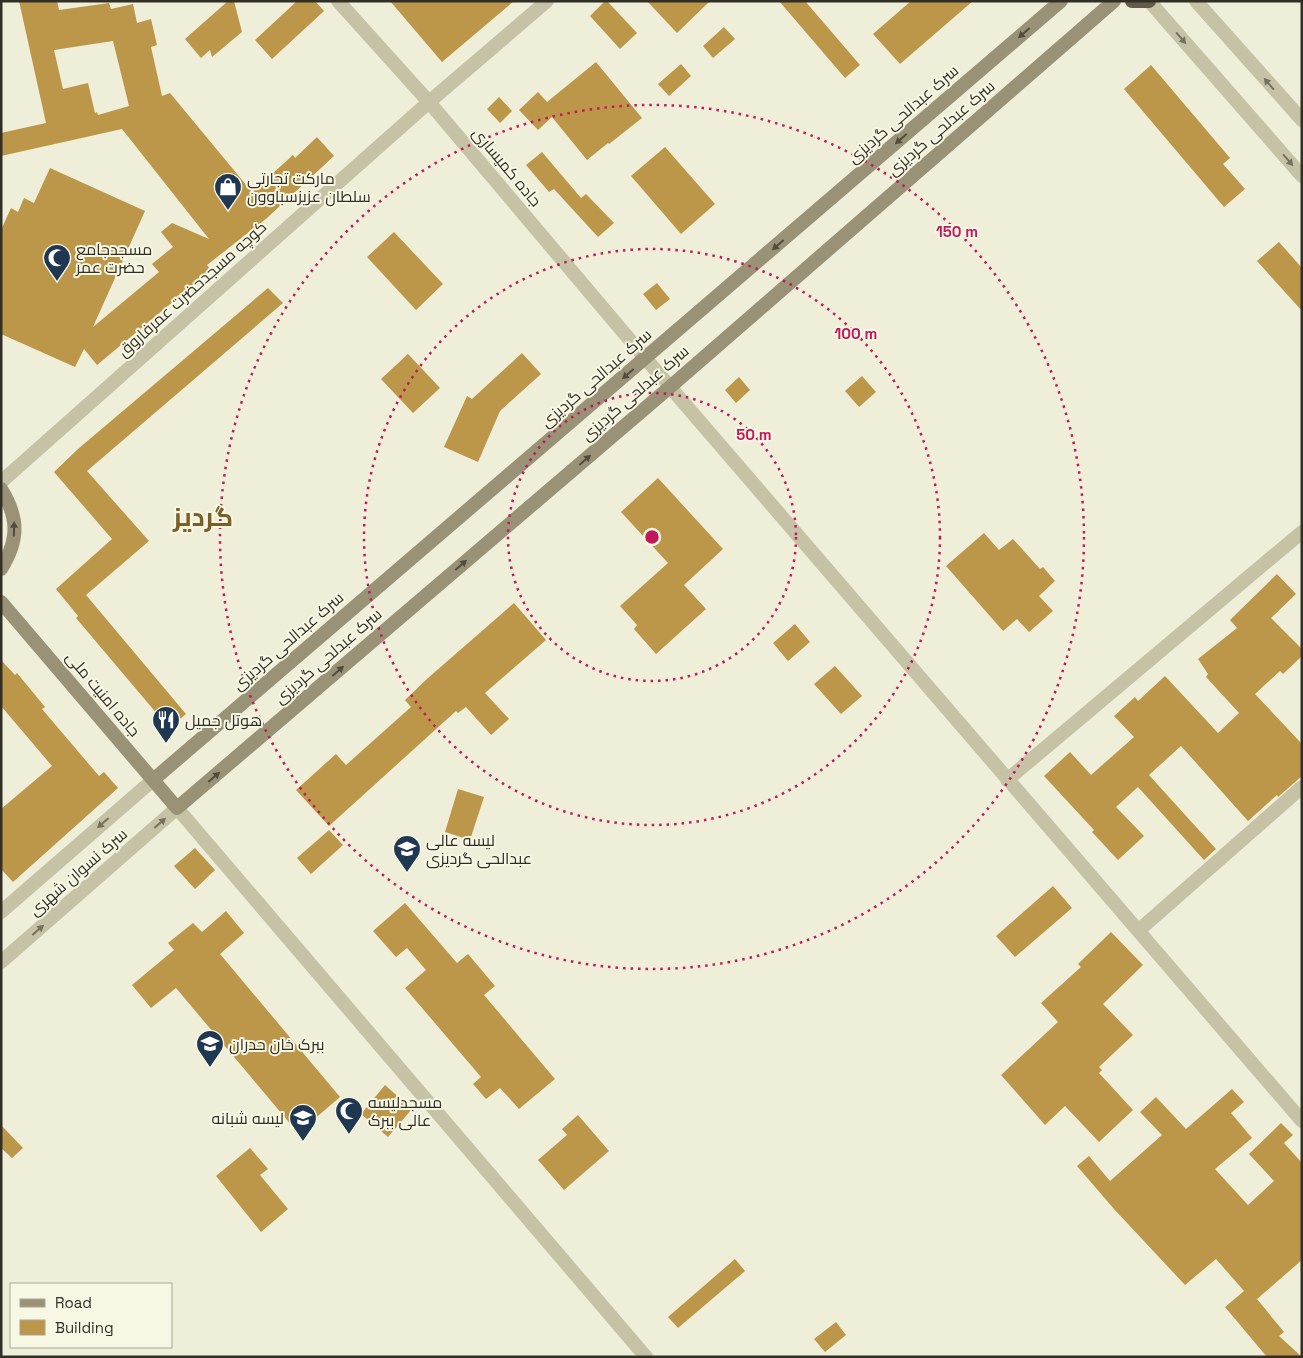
<svg xmlns="http://www.w3.org/2000/svg" width="1303" height="1358" viewBox="0 0 1303 1358" font-family="'Space Grotesk',Cairo,sans-serif">
  <style>
    .building { fill: #bc9749; fill-rule: evenodd }
    .lines { fill: none; stroke-linecap: round; stroke-linejoin: round }
    .minor { stroke: #c5c2a6; stroke-width: 14 }
    .tertiary { stroke: #c5c2a6; stroke-width: 14 }
    .secondary { stroke: #999277; stroke-width: 14 }
    .trunk { stroke: #625d4b; stroke-width: 14 }
    .oneway { fill: #514d3e }
    .oneway2 { fill: #747160 }
    .ring { fill: none; stroke: #c2185b; stroke-width: 2.5; stroke-dasharray: 2.5 5 }
    .labels { text-anchor: middle; dominant-baseline: central; stroke-width: 4; stroke-linejoin: round; paint-order: stroke }
    .street-label { font-size: 16px; fill: #322f26; stroke: #f7f7e4 }
    .poi-label { font-size: 16px; fill: #322f26; stroke: #f7f7e4; text-anchor: start }
    .town-label { font-size: 26px; font-weight: bold; fill: #7a5f26; stroke: #f7f7e4 }
    .centre { fill: #c2185b; stroke: #f7f7e4; stroke-width: 2.5 }
    .ring-label { font-size: 15px; text-anchor: middle; font-weight: bold; fill: #c2185b; stroke: #f7f7e4; stroke-width: 4; stroke-linejoin: round; paint-order: stroke }
  </style>
  <rect width="100%" height="100%" fill="#efeed8"/>
  <!-- building -->
  <path class="building" d="M19 1H57L59 10 109 3 111 9 133 4 137 23 151 19 157 45 151 47 162 96 170 93 252 192 293 155 295 158 317 137 334 156 267 218 207 265 211 270 97 365 84 349 75 367 1 334V230L11 208 18 212 24 198 34 203 50 168 145 211 93 327 159 272 152 264 173 247 161 232 172 223 209 239 122 129 1 156V133L46 123ZM113 41 129 106 98 115 97 112 95 113 88 83 63 89 54 50Z
    M228 1H234L242 32 212 57 210 50 201 58 185 39Z
    M297 1H315L324 11 272 59 255 40Z
    M390 1H514L442 62Z
    M605 1H607L637 33 620 49 590 16Z
    M647 1H710L677 33Z
    M779 1H805L860 65 845 78Z
    M911 1H973L900 64 873 34Z
    M724 27 735 39 713 58 703 46Z
    M596 62 642 118 609 144 608 143 587 160 552 117 538 130 519 110 538 92 547 102Z
    M681 64 691 76 669 96 658 84Z
    M1151 65 1230 158 1223 164 1245 189 1224 207 1124 89Z
    M499 97 512 111 500 123 487 109Z
    M665 147 715 204 681 234 631 176Z
    M542 152 581 198 586 194 614 223 598 237 554 189 549 192 526 165Z
    M394 232 443 284 416 310 367 257Z
    M1279 242 1302 268V311L1257 261Z
    M657 283 670 299 656 310 643 294Z
    M268 288 283 303 87 471 149 541 86 595 186 714 169 728 76 618 78 616 56 589 112 539 54 472 78 449Z
    M522 353 541 374 500 411 478 462 444 447 467 396 472 399Z
    M408 354 440 388 413 413 381 379Z
    M862 376 876 392 859 407 845 391Z
    M739 377 750 390 736 403 725 390Z
    M658 478 723 549 684 585 706 609 656 654 634 629 637 625 620 606 668 563 621 512Z
    M984 533 999 550 1013 539 1040 569 1043 567 1055 581 1039 596 1053 611 1029 632 1017 619 1003 631 946 566Z
    M1277 574 1296 594 1271 618 1302 649V656L1283 674 1280 671 1255 694 1302 744V776L1278 797 1277 795 1248 821 1181 746 1149 775 1216 849 1204 860 1138 787 1116 807 1144 836 1118 860 1092 832 1094 830 1044 776 1070 752 1091 775 1134 737 1114 716 1135 697 1138 701 1165 676 1218 733 1239 713 1206 677 1208 674 1198 659 1237 628 1230 620Z
    M514 603 546 640 485 693 509 719 491 735 466 707 458 713 456 711 329 826 296 790 336 754 346 765 411 707 405 700 428 678Z
    M795 624 810 642 788 661 773 643Z
    M1 660 15 675 17 673 45 707 42 709 99 776 104 772 118 788 13 882 1 869V809L52 766 1 706Z
    M835 666 862 696 841 714 814 684Z
    M458 789 484 797 470 840 445 832Z
    M329 830 343 845 311 874 297 858Z
    M195 848 215 870 195 889 174 866Z
    M1053 886 1072 908 1015 957 996 936Z
    M405 903 457 963 468 954 495 986 484 995 555 1079 519 1109 500 1088 486 1099 473 1084 481 1077 405 988 426 970 407 948 396 957 373 931Z
    M226 911 244 933 220 954 340 1097 298 1133 176 988 151 1008 132 985 174 950 168 943 193 923 202 932Z
    M1111 932 1143 965 1103 1004 1133 1035 1099 1067 1102 1070 1099 1073 1133 1110 1099 1142 1065 1106 1045 1125 1001 1075 1058 1022 1041 1003 1081 967 1078 964Z
    M385 1085 412 1109 388 1137 361 1114Z
    M1232 1089 1244 1102 1231 1113 1252 1138 1215 1169 1248 1205 1274 1181 1249 1154 1281 1123 1293 1135 1284 1143 1302 1163V1260L1257 1299 1284 1332 1279 1336 1302 1357H1267L1225 1307 1244 1291 1216 1259 1185 1285 1114 1209 1077 1166 1089 1156 1110 1181 1162 1135 1140 1112 1156 1097 1186 1129Z
    M578 1115 609 1151 564 1190 538 1160 567 1135 562 1129Z
    M1 1125 23 1148 12 1158 1 1148Z
    M250 1148 268 1169 260 1175 288 1209 261 1232 216 1176Z
    M735 1259 745 1271 678 1328 668 1317Z
    M836 1322 846 1335 825 1352 814 1339Z"/>
  <g class="lines">
    <!-- minor -->
    <path class="minor" d="M338 1 429 102 646 359 1302 1121
      M1149 1 1302 176
      M1196 1 1302 120
      M1 482 429 102 547 1
      M1007 780 1302 532
      M1 912 153 780
      M1138 931 1302 787
      M1 962 177 808"/>
    <!-- tertiary -->
    <path class="tertiary" d="M177 808 646 1357"/>
    <!-- secondary -->
    <path class="secondary" d="M1 489C19 518 19 540 1 569
      M1 602 177 808 670 387 1114 1
      M153 780 1061 1"/>
    <!-- trunk -->
    <path class="trunk" d="M1132 1H1149"/>
  </g>
  <!-- one-way arrows -->
  <defs><path id="oneway-solid" d="M-6-.8H1V-3.2L6.5 0L1 3.2V.8H-6Z" transform="scale(1.25)"/></defs>
  <g class="oneway">
    <use href="#oneway-solid" transform="translate(1024 33) rotate(139)"/>
    <use href="#oneway-solid" transform="translate(901 139) rotate(139)"/>
    <use href="#oneway-solid" transform="translate(778 245) rotate(139)"/>
    <use href="#oneway-solid" transform="translate(628 374) rotate(139)"/>
    <use href="#oneway-solid" transform="translate(585 460) rotate(-41)"/>
    <use href="#oneway-solid" transform="translate(14 529) rotate(-89)"/>
    <use href="#oneway-solid" transform="translate(461 565) rotate(-41)"/>
    <use href="#oneway-solid" transform="translate(338 671) rotate(-41)"/>
    <use href="#oneway-solid" transform="translate(214 777) rotate(-41)"/>
  </g>
  <g class="oneway2">
    <use href="#oneway-solid" transform="translate(1181 38) rotate(49)"/>
    <use href="#oneway-solid" transform="translate(1269 84) rotate(-131)"/>
    <use href="#oneway-solid" transform="translate(1288 160) rotate(49)"/>
    <use href="#oneway-solid" transform="translate(103 823) rotate(139)"/>
    <use href="#oneway-solid" transform="translate(160 823) rotate(-41)"/>
    <use href="#oneway-solid" transform="translate(38 930) rotate(-41)"/>
  </g>
  <!-- distance rings -->
  <g class="ring">
    <circle cx="652" cy="537" r="144"/>
    <circle cx="652" cy="537" r="288"/>
    <circle cx="652" cy="537" r="432"/>
  </g>
  <!-- icons -->
  <defs>
    <symbol id="shop-pin" viewBox="-11 -11 22 30"><path d="M0 17L-7.5 6A9.5 9.5 0 1 1 7.5 6Z" fill="#1f3750" stroke="#f7f7e4"/><path d="M-5-2.5h2.3a2.7 3.5 0 0 1 5.4 0H5L5.5 6h-11ZM-1.5-2.5h3a1.5 2.3 0 0 0-3 0Z" fill="#fff"/></symbol>
    <symbol id="mosque-pin" viewBox="-11 -11 22 30"><path d="M0 17L-7.5 6A9.5 9.5 0 1 1 7.5 6Z" fill="#1f3750" stroke="#f7f7e4"/><path d="M3.5-4.9A6 6 0 1 0 3.5 4.9A5 5 0 1 1 3.5-4.9Z" fill="#fff"/></symbol>
    <symbol id="restaurant-pin" viewBox="-11 -11 22 30"><path d="M0 17L-7.5 6A9.5 9.5 0 1 1 7.5 6Z" fill="#1f3750" stroke="#f7f7e4"/><path d="M-5-6h1v4h1v-4h1v4h1v-4h1v5L-1.5 .5V6h-2V.5L-5-1ZM5-6V6H3V1.5H1.5Q1.5-4 5-6Z" fill="#fff"/></symbol>
    <symbol id="school-pin" viewBox="-11 -11 22 30"><path d="M0 17L-7.5 6A9.5 9.5 0 1 1 7.5 6Z" fill="#1f3750" stroke="#f7f7e4"/><path d="M0-5L7-2L0 1L-7-2ZM-4 1L0 2.5L4 1V4Q0 6-4 4Z" fill="#fff"/></symbol>
  </defs>
  <g fill-rule="evenodd">
    <use href="#shop-pin" x="212" y="171" width="32" height="43"/>
    <use href="#mosque-pin" x="41" y="242" width="32" height="43"/>
    <use href="#restaurant-pin" x="150" y="704" width="32" height="43"/>
    <use href="#school-pin" x="391" y="833" width="32" height="43"/>
    <use href="#school-pin" x="194" y="1028" width="32" height="43"/>
    <use href="#mosque-pin" x="333" y="1095" width="32" height="43"/>
    <use href="#school-pin" x="287" y="1102" width="32" height="43"/>
  </g>
  <g class="labels">
    <!-- street labels -->
    <g class="street-label">
      <text transform="translate(903 114) rotate(-41)">سرک عبدالحی گردیزی</text>
      <text transform="translate(941 128) rotate(-41)">سرک عبدلحی گردیزی</text>
      <text transform="translate(507 167) rotate(50)">جاده کمیساری</text>
      <text transform="translate(192 289) rotate(-42)">کوچه مسجدحضرت عمرفاروق</text>
      <text transform="translate(596 378) rotate(-41)">سرک عبدالحی گردیزی</text>
      <text transform="translate(635 393) rotate(-41)">سرک عبدلحی گردیزی</text>
      <text transform="translate(288 641) rotate(-41)">سرک عبدالحی گردیزی</text>
      <text transform="translate(328 656) rotate(-41)">سرک عبدلحی گردیزی</text>
      <text transform="translate(103 694) rotate(50)">جاده امنیت ملی</text>
      <text transform="translate(78 872) rotate(-41)">سرک نسوان شهری</text>
    </g>
    <!-- poi labels -->
    <g class="poi-label">
      <text x="247" y="178">مارکت تجارتی<tspan x="247" dy="18">سلطان عزیزسباوون</tspan></text>
      <text x="76" y="249">مسجدجامع<tspan x="76" dy="18">حضرت عمر</tspan></text>
      <text x="185" y="720">هوتل جمیل</text>
      <text x="426" y="840">لیسه عالی<tspan x="426" dy="18">عبدالحی گردیزی</tspan></text>
      <text x="229" y="1044">ببرک خان حدران</text>
      <text x="368" y="1102">مسجدلیسه<tspan x="368" dy="18">عالی ببرک</tspan></text>
      <text x="284" y="1118" text-anchor="end">لیسه شبانه</text>
    </g>
    <!-- town labels -->
    <g class="town-label">
      <text x="203" y="517">گردیز</text>
    </g>
  </g>
  <circle cx="652" cy="537" r="8" class="centre"/>
  <g class="ring-label">
    <text x="957" y="237">150 m</text>
    <text x="856" y="339">100 m</text>
    <text x="754" y="440">50 m</text>
  </g>
  <!-- border -->
  <rect width="1303" height="1358" fill="none" stroke="#322f26" stroke-width="5"/>
  <!-- legend -->
  <rect x="10" y="1283" width="162" height="65" fill="#f7f7e4" stroke="#a8a798"/>
  <rect x="20" y="1299" width="25" height="8" fill="#999277" stroke="#a8a798"/>
  <text x="55" y="1308" font-size="15" fill="#322f26">Road</text>
  <rect x="20" y="1320" width="25" height="15" fill="#bc9749" stroke="#a8a798"/>
  <text x="55" y="1333" font-size="15" fill="#322f26">Building</text>
</svg>
